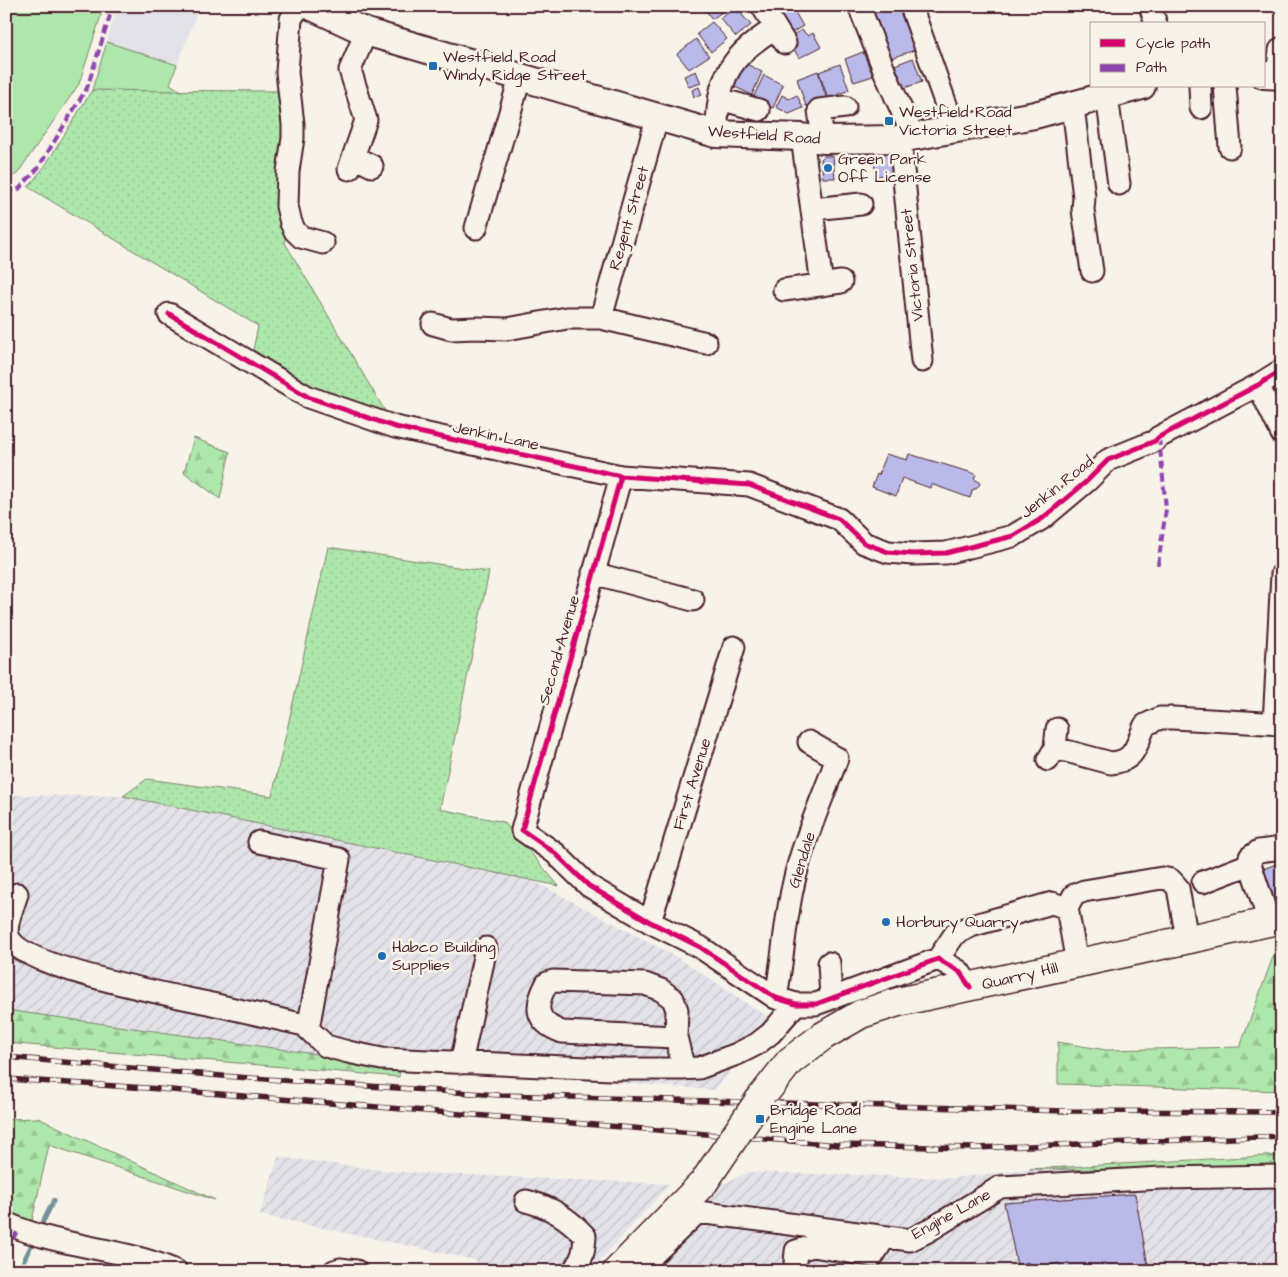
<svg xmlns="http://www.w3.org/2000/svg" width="1288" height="1277" viewBox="0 0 1288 1277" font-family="'Architects Daughter',sans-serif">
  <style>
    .built { fill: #e4e2e9 }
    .industrial { fill: url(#industrial-furrows) }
    .grass { fill: url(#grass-dots); stroke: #7c836b }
    .forest { fill: url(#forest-firs); stroke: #7c836b }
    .garden { fill: #aee7ab; stroke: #7c836b }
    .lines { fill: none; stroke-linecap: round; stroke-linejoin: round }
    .stream { stroke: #709098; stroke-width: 4.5 }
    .building { fill: #b9b9ea; stroke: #4a1f2b }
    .minor-casing { stroke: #4a1f2b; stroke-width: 25 }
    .major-casing { stroke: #4a1f2b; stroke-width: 30 }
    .highway-casing { stroke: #4a1f2b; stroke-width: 31 }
    .minor { stroke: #f7f3e8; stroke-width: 21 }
    .major { stroke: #f7f3e8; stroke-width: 26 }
    .highway { stroke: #f7f3e8; stroke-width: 28 }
    .rail-casing { stroke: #4a1f2b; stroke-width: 5.5 }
    .rail { stroke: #f7f3e8; stroke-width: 4; stroke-dasharray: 11; stroke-linecap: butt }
    .highway-bridge-casing { stroke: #4a1f2b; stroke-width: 31; stroke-linecap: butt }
    .highway-bridge { stroke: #f7f3e8; stroke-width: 28 }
    .quiet { stroke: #8e44ad; stroke-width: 4; stroke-dasharray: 8 4; stroke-linecap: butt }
    .cycleway-casing { stroke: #f7f3e8; stroke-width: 8 }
    .cycleway { stroke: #d6006c; stroke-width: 5 }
    .poi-dot { fill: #1f6fb2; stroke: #f7f3e8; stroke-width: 2 }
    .labels { text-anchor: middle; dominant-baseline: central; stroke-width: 5; stroke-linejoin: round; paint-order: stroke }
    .poi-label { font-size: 16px; fill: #4a1f2b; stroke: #f7f3e8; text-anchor: start }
    .street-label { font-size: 16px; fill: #4a1f2b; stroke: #f7f3e8 }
  </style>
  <defs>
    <pattern id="industrial-furrows" width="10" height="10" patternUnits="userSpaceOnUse" patternTransform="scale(1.25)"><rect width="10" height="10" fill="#e4e2e9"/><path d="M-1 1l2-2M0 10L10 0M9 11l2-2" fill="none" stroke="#c5c1c8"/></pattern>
    <pattern id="grass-dots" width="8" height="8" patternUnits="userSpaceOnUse" patternTransform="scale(1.25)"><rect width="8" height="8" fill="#aee7ab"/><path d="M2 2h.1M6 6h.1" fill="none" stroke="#97c693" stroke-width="1.8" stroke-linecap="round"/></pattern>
    <pattern id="forest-firs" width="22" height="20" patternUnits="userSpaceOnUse" patternTransform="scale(1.25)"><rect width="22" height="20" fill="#aee7ab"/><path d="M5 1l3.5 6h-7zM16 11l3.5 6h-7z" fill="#97c693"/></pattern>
  </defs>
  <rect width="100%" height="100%" fill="#f7f3e8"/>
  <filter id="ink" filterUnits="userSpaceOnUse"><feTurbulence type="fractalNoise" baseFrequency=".02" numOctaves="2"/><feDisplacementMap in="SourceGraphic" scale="10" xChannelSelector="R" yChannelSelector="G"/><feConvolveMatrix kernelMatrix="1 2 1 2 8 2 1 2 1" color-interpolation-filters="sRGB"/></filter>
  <g filter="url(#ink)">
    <!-- built -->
    <path class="built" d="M117 6H200L177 65 107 42Z"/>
    <!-- industrial -->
    <path class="industrial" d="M6 795 123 796 532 880 677 957 777 1023 713 1090 400 1066 6 1010Z
      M278 1157 397 1172 670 1184 591 1271H480L476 1260 260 1215Z
      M1030 1169 1282 1171V1271H628L705 1192 749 1172 954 1178Z"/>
    <!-- grass -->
    <path class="grass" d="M92 90 282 91 285 243 388 416 312 393 252 355 258 326 28 187 45 166Z
      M328 547 489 572 440 809 504 822 559 886 123 796 147 779 272 796Z"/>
    <!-- forest -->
    <path class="forest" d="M194 438 230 452 220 499 184 472Z
      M1281 935 1282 1091 1058 1084V1042L1106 1050 1240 1047Z
      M6 1010 400 1066 399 1077 6 1043Z
      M38 1118 215 1200 49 1145 31 1225 6 1208V1119Z
      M1282 1155V1171L1030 1169Z"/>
    <!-- garden -->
    <path class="garden" d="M6 6H104L79 84 17 174 6 180Z
      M107 42 177 65 170 84 181 91 92 90Z"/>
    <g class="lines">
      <!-- stream -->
      <path class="stream" d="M40 1228 54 1200
        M20 1268 34 1240"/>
    </g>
    <!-- building -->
    <path class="building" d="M619 6H633L632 10Z
      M689 6H701L690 11Z
      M708 6H718L722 12 712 19 705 9Z
      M868 6H898L915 50 888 59Z
      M736 8 751 25 736 37 720 18Z
      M793 9 803 26 786 36 776 18Z
      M712 22 727 39 711 52 697 34Z
      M802 30 808 36 813 33 821 47 799 58 787 38Z
      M696 39 709 56 689 69 677 54Z
      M863 52 873 76 854 82 845 59Z
      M913 58 922 82 904 88 895 65Z
      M743 62 762 72 752 95 731 85Z
      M840 64 849 90 828 99 819 72Z
      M696 71 701 83 689 87 684 76Z
      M818 71 826 97 806 106 797 79Z
      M764 75 783 85 773 108 753 98Z
      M699 87 702 95 694 97 692 90Z
      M782 95 789 99 797 95 803 108 789 114 776 107Z
      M891 150 894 174 876 176 873 152Z
      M824 156H833L835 178H823L821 159Z
      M886 454 907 460 909 454 976 474 974 479 978 481 980 484 976 489H973L970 498 931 484 930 488 902 478 896 496 872 487 877 474 879 475 881 469H880Z
      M1282 862V902L1272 905 1260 870Z
      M1135 1194 1149 1271H1061L1059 1263 1030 1270 1028 1262 1017 1265 1004 1203Z"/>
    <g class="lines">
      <defs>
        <path id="minor" d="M299 6 291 19 287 72 293 124V138L288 171 287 206 291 223 295 231 301 237 323 243
          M762 6 785 43
          M859 6 886 75 913 136
          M911 6 955 130
          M1150 6 1156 24
          M1277 76 1280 50 1282 48
          M1200 86 1201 108
          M1225 86 1230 147
          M1107 96 1119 184
          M720 99 759 110
          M1073 106 1084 197 1083 210 1092 271
          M716 134C718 118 717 99 723 84 731 58 753 42 775 28
          M802 137 822 285
          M900 139 922 361
          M823 140 819 110 845 107
          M354 157 372 166
          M349 169 366 120 350 70 366 32
          M813 209 861 204
          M476 228 520 78
          M784 290 841 282
          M169 314 308 397 395 427 621 476 749 485 839 519 864 543 888 552 913 554 946 553 1013 536 1043 518 1087 481 1108 460 1155 441 1159 437 1258 385 1282 370
          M601 318 657 118
          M433 324 451 329 476 328 507 329 567 318H601L706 343
          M1258 385 1282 434
          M621 476 522 830 555 853 589 886 650 922 700 947 776 998 796 1004H816L938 959 959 971 970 987
          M593 573 693 600
          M1274 724 1282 574
          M1055 748 1111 763C1136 761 1136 745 1145 725L1160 718H1173L1282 724
          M1048 760 1055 748 1057 729
          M259 842 339 859 308 1029 326 1046 348 1052 382 1059 612 1069H678L699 1068 737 1054 757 1044 771 1033 796 1004
          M1203 882 1250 864
          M17 894C14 906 3 926 9 938 24 968 176 996 212 1004 244 1011 277 1019 309 1026
          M1269 921 1249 861 1250 857 1259 851 1282 848
          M650 922 734 647
          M938 959 955 934 971 926 1052 903 1067 908
          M829 963 831 998
          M1077 963 1067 908 1074 895 1084 891 1162 878 1171 880 1178 888 1187 939
          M776 998C784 952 786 904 800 859 810 825 825 792 837 758L809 742
          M676 1037 562 1032C535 1022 534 1007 547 983L553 981 645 984 661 990 673 999 677 1010 676 1037 684 1069
          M461 1063 486 948
          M526 1201C551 1207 568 1218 585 1236 584 1252 583 1258 573 1271
          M685 1202 698 1212 910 1240 928 1231 1000 1187 1162 1178 1282 1176
          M6 1223C60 1248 122 1247 176 1271
          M334 1271 340 1269 356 1271
          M636 1271 698 1212
          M798 1271 795 1263 796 1251 813 1246 873 1256 885 1237"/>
        <path id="major" d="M310 6 366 32 716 134 802 137 823 140 900 139 1035 115 1142 86
          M1264 75 1282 76"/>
        <path id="highway" d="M760 1099 790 1061 823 1036 861 1014 898 1002 1282 919
          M617 1271 704 1182"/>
      </defs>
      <!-- minor casing -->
      <use href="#minor" class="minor-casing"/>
      <!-- major casing -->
      <use href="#major" class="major-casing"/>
      <!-- highway casing -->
      <use href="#highway" class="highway-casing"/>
      <!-- minor -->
      <use href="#minor" class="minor"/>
      <!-- major -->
      <use href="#major" class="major"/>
      <!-- highway -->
      <use href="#highway" class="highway"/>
      <defs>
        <path id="rail" d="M6 1057 222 1076 499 1095 1066 1111 1282 1112
          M6 1079 147 1088 839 1145 975 1148 1282 1136"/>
      </defs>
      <!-- rail casing -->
      <use href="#rail" class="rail-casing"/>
      <!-- rail -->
      <use href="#rail" class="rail"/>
      <defs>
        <path id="highway-bridge" d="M704 1182 760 1099"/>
      </defs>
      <!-- highway-bridge casing -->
      <use href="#highway-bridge" class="highway-bridge-casing"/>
      <!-- highway-bridge -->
      <use href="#highway-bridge" class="highway-bridge"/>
      <!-- quiet -->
      <path class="quiet" d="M6 193 19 189 38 168 87 88 113 6
        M1158 565 1166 509 1159 437
        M6 1249 19 1229"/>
      <defs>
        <path id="cycleway" d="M169 314 308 397 395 427 621 476 749 485 839 519 864 543 888 552 913 554 946 553 1013 536 1043 518 1087 481 1108 460 1155 441 1159 437 1258 385 1282 370
          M621 476 522 830 555 853 589 886 650 922 700 947 776 998 796 1004H816L938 959 959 971 970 987"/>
      </defs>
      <!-- cycleway casing -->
      <use href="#cycleway" class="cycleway-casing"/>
      <!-- cycleway -->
      <use href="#cycleway" class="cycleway"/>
    </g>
  </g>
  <!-- markers -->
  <g class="poi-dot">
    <rect x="428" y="61" width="10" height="10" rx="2.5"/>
    <rect x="884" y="116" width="10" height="10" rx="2.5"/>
    <circle cx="828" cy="168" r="5"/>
    <circle cx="886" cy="922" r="5"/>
    <circle cx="382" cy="956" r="5"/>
    <rect x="755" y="1114" width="10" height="10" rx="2.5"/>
  </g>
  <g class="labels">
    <!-- poi labels -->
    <g class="poi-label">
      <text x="443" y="57">Westfield Road<tspan x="443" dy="18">Windy Ridge Street</tspan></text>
      <text x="899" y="112">Westfield Road<tspan x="899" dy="18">Victoria Street</tspan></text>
      <text x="838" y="159">Green Park<tspan x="838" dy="18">Off License</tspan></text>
      <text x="896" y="922">Horbury Quarry</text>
      <text x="392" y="947">Habco Building<tspan x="392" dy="18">Supplies</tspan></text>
      <text x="770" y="1110">Bridge Road<tspan x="770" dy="18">Engine Lane</tspan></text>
    </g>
    <!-- street labels -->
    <g class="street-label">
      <text transform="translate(764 135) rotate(4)">Westfield Road</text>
      <text transform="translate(629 218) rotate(-74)">Regent Street</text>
      <text transform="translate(912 265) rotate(-96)">Victoria Street</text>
      <text transform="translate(496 436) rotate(12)">Jenkin Lane</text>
      <text transform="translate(1057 487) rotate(-39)">Jenkin Road</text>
      <text transform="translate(559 650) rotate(-74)">Second Avenue</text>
      <text transform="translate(692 784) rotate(-73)">First Avenue</text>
      <text transform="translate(802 860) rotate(-73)">Glendale</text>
      <text transform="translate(1020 976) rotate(-13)">Quarry Hill</text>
      <text transform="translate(951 1214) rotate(-29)">Engine Lane</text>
    </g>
  </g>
  <!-- margin -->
  <rect width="1288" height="1277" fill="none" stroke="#f7f3e8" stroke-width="25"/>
  <rect x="12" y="12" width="1263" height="1252" fill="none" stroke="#4a1f2b" stroke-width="2" filter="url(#ink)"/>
  <!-- legend -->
  <rect x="1090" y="22" width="175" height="65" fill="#f7f3e8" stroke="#b29e9c"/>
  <rect x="1100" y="39" width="25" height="8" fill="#d6006c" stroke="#b29e9c"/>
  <text x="1136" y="48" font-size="15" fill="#4a1f2b">Cycle path</text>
  <rect x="1100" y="64" width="25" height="8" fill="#8e44ad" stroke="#b29e9c"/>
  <text x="1136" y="72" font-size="15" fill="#4a1f2b">Path</text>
</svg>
